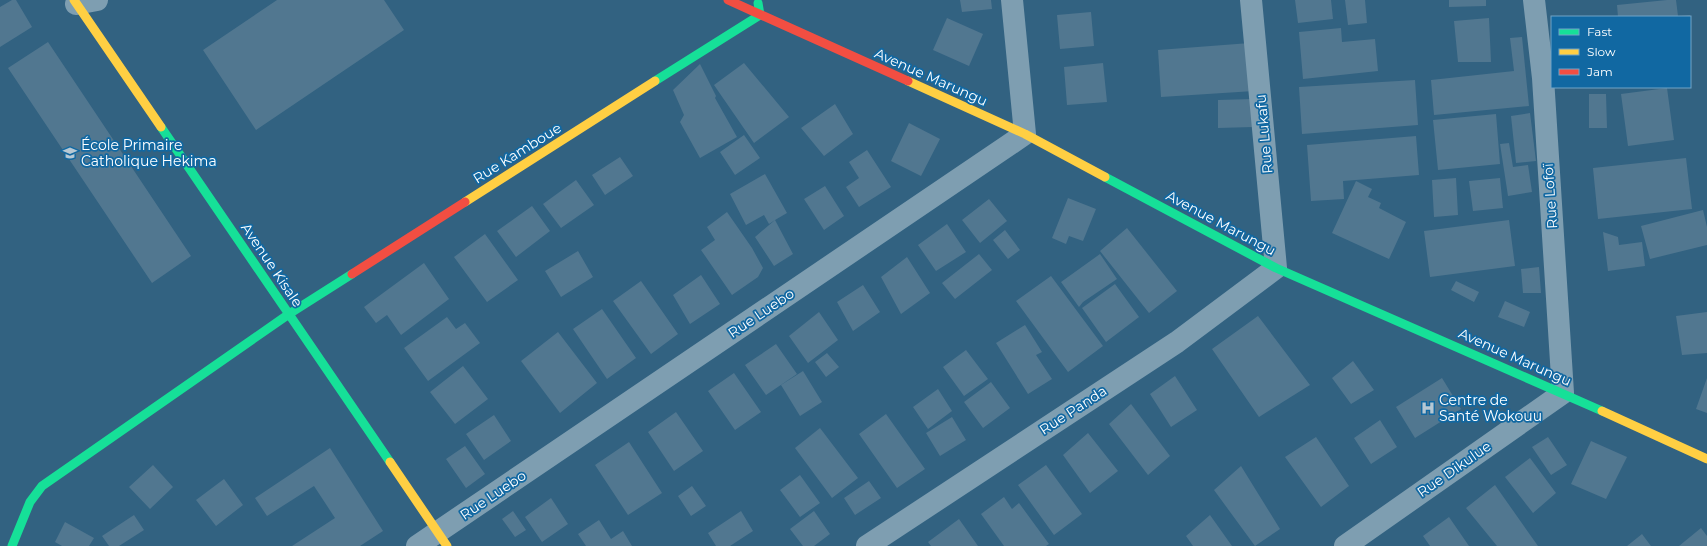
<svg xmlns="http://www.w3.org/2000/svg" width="1707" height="546" viewBox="0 0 1707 546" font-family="Montserrat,sans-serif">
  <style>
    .building { fill: #517790 }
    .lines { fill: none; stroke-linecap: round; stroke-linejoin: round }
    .street { stroke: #7e9eb1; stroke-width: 22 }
    .fast { stroke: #16e098; stroke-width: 9 }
    .slow { stroke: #ffcf43; stroke-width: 9 }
    .jam { stroke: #f24e42; stroke-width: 9 }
    .labels { text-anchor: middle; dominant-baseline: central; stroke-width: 3.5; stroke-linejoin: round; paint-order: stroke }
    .street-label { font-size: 14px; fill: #fff; stroke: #1168a2 }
    .poi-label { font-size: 14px; fill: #fff; stroke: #1168a2; text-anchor: start }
  </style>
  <rect width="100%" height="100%" fill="#326281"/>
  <!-- building -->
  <path class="building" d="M12 0H16L32 27 0 47V7Z
    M277 0H384L404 30 256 130 203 50Z
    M960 0H991L992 9 962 12Z
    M1295 0H1331L1333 19 1298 23Z
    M1345 0H1365L1367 23 1348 25Z
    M1449 0H1486V6L1449 7Z
    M1667 0H1676L1678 16 1690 15V17H1618L1617 5Z
    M1091 12 1094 46 1060 49 1057 15Z
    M947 18 983 34 969 66 933 50Z
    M1489 18 1491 62H1458L1454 21Z
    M1341 28 1342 42 1375 39 1378 71 1303 79 1299 32Z
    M1522 37 1529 106 1434 115 1431 80 1514 71 1510 38Z
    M48 42 191 256 152 283 8 68Z
    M1250 43 1254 91 1161 97 1158 50Z
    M744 63 789 117 754 143 714 85Z
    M1103 63 1107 102 1067 105 1064 67Z
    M700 64 716 96 715 98 737 137 700 158 680 122 684 115 673 90Z
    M1415 80 1418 125 1302 134 1299 87Z
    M1667 88 1674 140 1628 146 1621 94Z
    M1589 94H1606L1607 128H1589Z
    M1253 99V127L1218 128V100Z
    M835 104 853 134 824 156 801 128Z
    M1530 113 1536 161 1516 163 1511 116Z
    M1496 114 1500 164 1438 170 1433 120Z
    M909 123 940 139 921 176 891 161Z
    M744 135 760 158 735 175 720 152Z
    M1416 136 1419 175 1343 181 1344 199 1311 201 1307 145Z
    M1509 143 1513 167 1528 165 1532 192 1508 196 1500 144Z
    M867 150 891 187 859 207 846 187 859 178 849 162Z
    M620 157 633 176 605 195 592 175Z
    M1686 158 1692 209 1598 219 1593 168Z
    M765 174 787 213 775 220 793 254 774 266 755 237 775 220 769 224 764 215 746 225 730 194Z
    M1456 178 1458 215 1434 217 1432 180Z
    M1500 178 1503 208 1473 211 1469 181Z
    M576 180 594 205 561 228 543 204Z
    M1356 181 1372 189 1368 197 1381 203 1379 208 1406 222 1389 259 1332 233Z
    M825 186 844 216 824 230 804 199Z
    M1068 198 1096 209 1083 241 1069 236 1066 244 1052 238Z
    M989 199 1007 221 980 243 962 220Z
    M532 206 550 231 516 257 497 231Z
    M1703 210 1707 227V245L1650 259 1641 226Z
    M727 212 752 248 763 268 758 277 732 295 701 250 715 240 707 227Z
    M1509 220 1515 266 1430 277 1424 231Z
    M947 224 966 252 936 271 918 245Z
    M1127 228 1177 291 1149 313 1100 251Z
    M1005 230 1020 250 1008 259 993 240Z
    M1603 232 1618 237 1619 245 1642 242 1645 266 1608 271Z
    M485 234 518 280 487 302 454 257Z
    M578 251 593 277 561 297 545 271Z
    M979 254 992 270 955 299 942 283Z
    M1100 254 1117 279 1083 302 1079 307 1061 282Z
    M907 257 930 293 901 314 881 277Z
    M424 263 449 299 401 335 387 315 376 323 364 307Z
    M1539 267 1541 293H1523L1521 269Z
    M701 275 720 304 690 324 673 295Z
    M1051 276 1103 346 1068 372 1016 301Z
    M641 281 678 334 651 354 613 301Z
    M1456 281 1479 292 1474 302 1451 290Z
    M1115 284 1139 317 1106 342 1082 308Z
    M863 285 880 312 853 331 837 302Z
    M1505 301 1530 312 1524 327 1498 317Z
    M602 309 636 358 607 379 573 329Z
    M819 312 838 340 808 363 789 336Z
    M1707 312V353L1682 355 1676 316Z
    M1258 316 1310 385 1259 417 1212 349Z
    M447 317 456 329 465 323 480 343 428 381 404 348Z
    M1025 325 1042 352 1036 355 1052 379 1028 394 996 343Z
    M558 332 597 383 560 413 521 361Z
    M776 344 797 374 766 395 745 365Z
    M966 350 988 379 964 396 943 367Z
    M827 353 839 367 826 377 815 362Z
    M1353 361 1374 390 1351 404 1332 378Z
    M463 366 488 399 455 424 430 392Z
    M803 371 822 402 800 416 781 385Z
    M734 373 761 412 735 430 708 391Z
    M1175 376 1197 410 1171 427 1150 394Z
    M1442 378 1461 409 1415 438 1396 407Z
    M1707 378V413L1696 409Z
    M991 382 1010 408 983 428 964 402Z
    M938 389 952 411 928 429 913 407Z
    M1131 404 1170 456 1148 475 1109 424Z
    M676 412 703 451 674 471 648 432Z
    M886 414 925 469 897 488 859 434Z
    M494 415 511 441 484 460 466 434Z
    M952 417 966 440 940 456 926 433Z
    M1380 420 1397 447 1371 464 1354 438Z
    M820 428 858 478 832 498 795 448Z
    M1088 433 1118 471 1090 493 1063 455Z
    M1316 437 1349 486 1321 507 1285 457Z
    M1548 437 1567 465 1551 475 1532 447Z
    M1591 441 1627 457 1606 499 1571 484Z
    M629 442 662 493 628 515 595 465Z
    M465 446 485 474 466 488 446 459Z
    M330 448 383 531 360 546H292L335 518 314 486 267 516 255 498Z
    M1530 458 1556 493 1533 513 1505 477Z
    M153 465 173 487 150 509 129 487Z
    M1046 465 1082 514 1054 535 1018 485Z
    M1241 466 1280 529 1255 546 1214 490Z
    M800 475 820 503 800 517 780 490Z
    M224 479 243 505 216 526 196 500Z
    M869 481 881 498 855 515 844 498Z
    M1495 485 1538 546H1497L1466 508Z
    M692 486 706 506 691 516 678 496Z
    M1004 497 1012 509 1019 503 1049 544 1046 546H1004L981 514Z
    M551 498 568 524 542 542 525 517Z
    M513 511 526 530 515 537 502 519Z
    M741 511 753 531 730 546H716L708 533Z
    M814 511 830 534 814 546H803L790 529Z
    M134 515 144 530 119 546H109L102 536Z
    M1210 515 1232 546H1193L1186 536Z
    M1449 517 1469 546H1430L1423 536Z
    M959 519 978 546H931L928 542Z
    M599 520 611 539 623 531 632 546H586L578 534Z
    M65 522 94 538 89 546H62L55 542Z
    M1701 528 1707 536V546H1679Z
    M1642 534 1651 546H1627Z"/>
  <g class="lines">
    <!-- street -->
    <path class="street" d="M76 4 97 0
      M417 546 1025 134 1012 0
      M867 546 1177 342 1276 268 1251 0
      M1345 546 1563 393 1543 78 1534 0"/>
    <!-- fast -->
    <path class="fast" d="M655 81 760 15 758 3
      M161 127 390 462
      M1105 177 1276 268 1602 411
      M12 546 30 502 42 486 289 314 352 274"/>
    <!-- slow -->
    <path class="slow" d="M74 0 161 127
      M908 81 1025 134 1105 177
      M465 202 655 81
      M1602 411 1707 459
      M390 462 447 546"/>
    <!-- jam -->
    <path class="jam" d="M728 0 908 81
      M352 274 465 202"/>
  </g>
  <!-- icons -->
  <defs>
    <symbol id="school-bare" viewBox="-9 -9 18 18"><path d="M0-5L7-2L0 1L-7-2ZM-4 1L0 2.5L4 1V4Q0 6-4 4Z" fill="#b7c8d3" stroke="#1168a2" stroke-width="2.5" paint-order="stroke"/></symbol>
    <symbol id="hospital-bare" viewBox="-9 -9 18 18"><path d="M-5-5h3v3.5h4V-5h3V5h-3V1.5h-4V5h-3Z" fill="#b7c8d3" stroke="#1168a2" stroke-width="2.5" paint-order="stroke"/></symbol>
  </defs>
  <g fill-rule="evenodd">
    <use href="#school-bare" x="60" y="143" width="20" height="20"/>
    <use href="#hospital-bare" x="1418" y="398" width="20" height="20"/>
  </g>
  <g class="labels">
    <!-- street labels -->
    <g class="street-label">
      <text transform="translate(931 77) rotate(24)">Avenue Marungu</text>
      <text transform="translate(1264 134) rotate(-95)">Rue Lukafu</text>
      <text transform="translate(517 153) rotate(-32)">Rue Kamboue</text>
      <text transform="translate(1550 196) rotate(-94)">Rue Lofoï</text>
      <text transform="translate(1221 223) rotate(28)">Avenue Marungu</text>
      <text transform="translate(272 265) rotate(56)">Avenue Kisale</text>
      <text transform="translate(761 313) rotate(-34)">Rue Luebo</text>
      <text transform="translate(1515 357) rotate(24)">Avenue Marungu</text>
      <text transform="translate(1073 410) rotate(-33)">Rue Panda</text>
      <text transform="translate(1454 469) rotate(-35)">Rue Dikulue</text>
      <text transform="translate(493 495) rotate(-34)">Rue Luebo</text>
    </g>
    <!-- poi labels -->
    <g class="poi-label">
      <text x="81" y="145">École Primaire<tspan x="81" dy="16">Catholique Hekima</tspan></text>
      <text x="1439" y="400">Centre de<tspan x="1439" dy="16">Santé Wokouu</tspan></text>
    </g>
  </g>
  <!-- legend -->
  <rect x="1551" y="16" width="140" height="72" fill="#1168a2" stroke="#70a4c7"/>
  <rect x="1559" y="29" width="20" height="6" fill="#16e098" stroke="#70a4c7"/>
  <text x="1587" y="36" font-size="12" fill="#ffffff">Fast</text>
  <rect x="1559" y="49" width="20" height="6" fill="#ffcf43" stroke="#70a4c7"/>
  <text x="1587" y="56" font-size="12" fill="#ffffff">Slow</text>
  <rect x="1559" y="69" width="20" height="6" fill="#f24e42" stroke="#70a4c7"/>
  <text x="1587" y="76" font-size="12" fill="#ffffff">Jam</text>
</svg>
